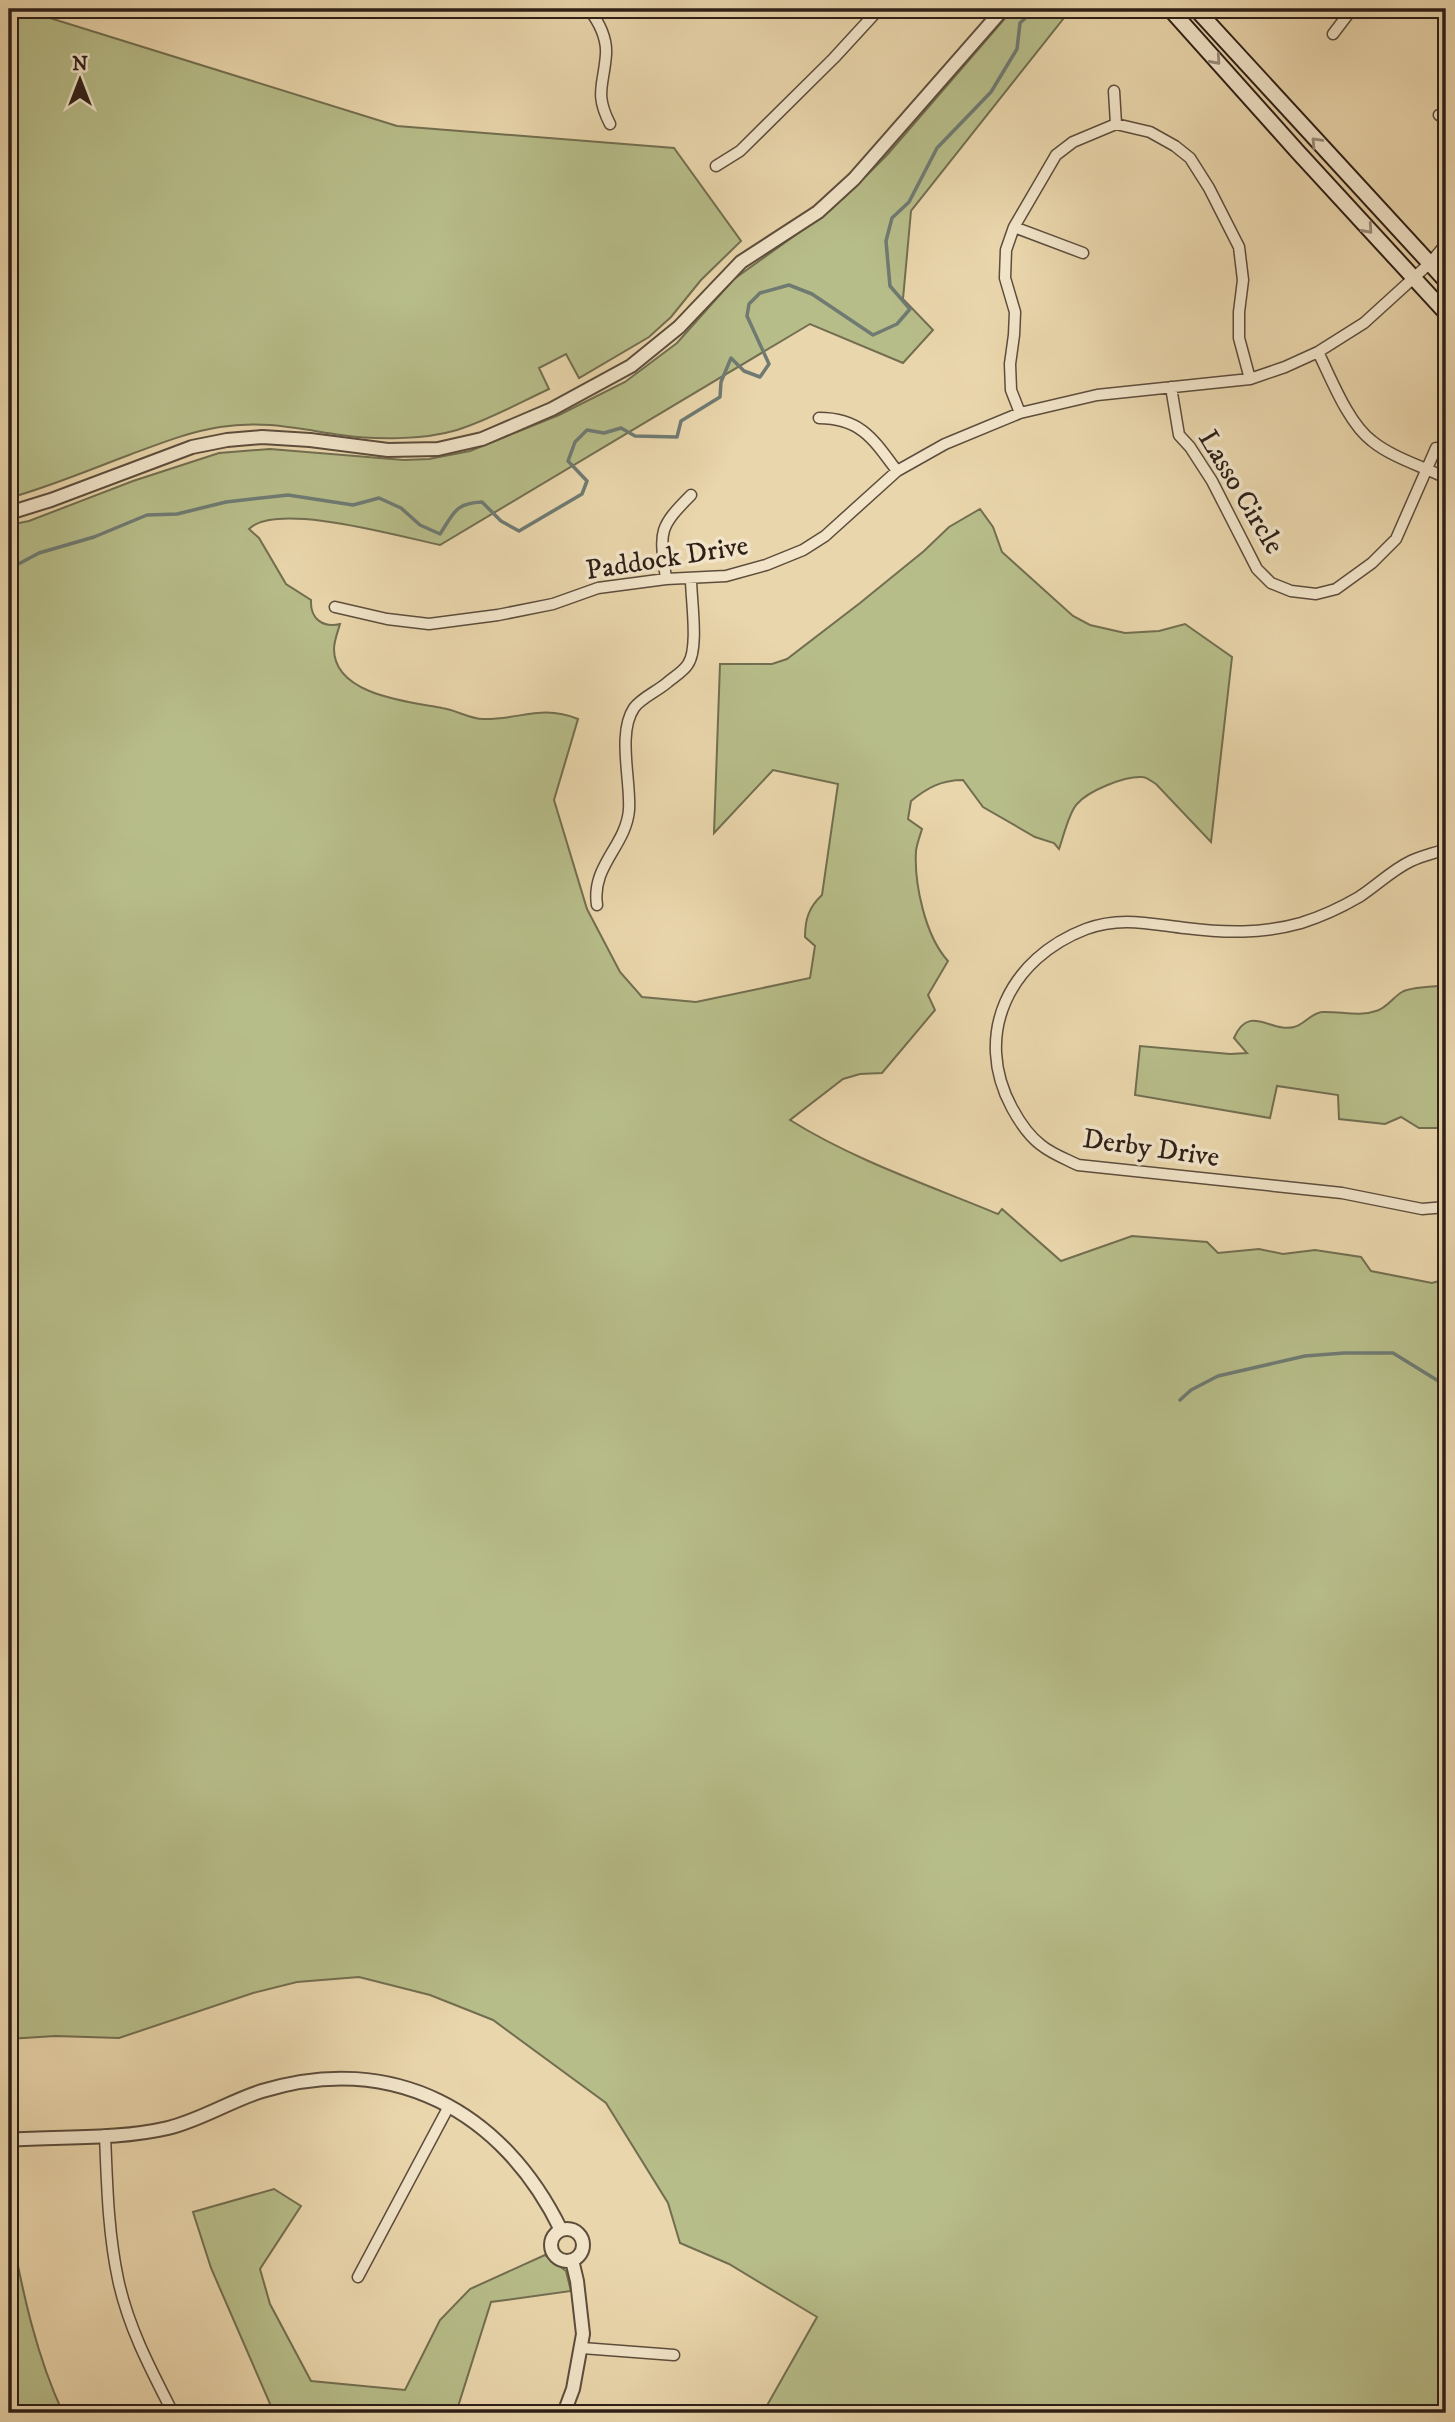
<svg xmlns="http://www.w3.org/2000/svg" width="1455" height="2422" viewBox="0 0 1455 2422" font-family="'IM FELL DW Pica',serif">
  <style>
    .green { fill: #b7bd89; stroke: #726e50; stroke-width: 2 }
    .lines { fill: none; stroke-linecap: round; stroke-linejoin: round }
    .stream { stroke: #6f7a73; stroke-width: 3.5 }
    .minor-casing { stroke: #5d4d3c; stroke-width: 13 }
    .tertiary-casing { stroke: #5d4d3c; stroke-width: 16 }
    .secondary-casing { stroke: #2e1f17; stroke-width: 18 }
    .minor { stroke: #f1e4c9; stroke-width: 10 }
    .tertiary { stroke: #f1e4c9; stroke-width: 12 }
    .secondary { stroke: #f1e4c9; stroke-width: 14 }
    .oneway { stroke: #998b79 }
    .labels { text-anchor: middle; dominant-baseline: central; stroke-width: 7; stroke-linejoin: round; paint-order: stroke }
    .street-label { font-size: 28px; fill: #2e1f17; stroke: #f1e4c9 }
  </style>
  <rect width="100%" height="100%" fill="#ead6ac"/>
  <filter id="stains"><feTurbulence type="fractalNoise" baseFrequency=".00286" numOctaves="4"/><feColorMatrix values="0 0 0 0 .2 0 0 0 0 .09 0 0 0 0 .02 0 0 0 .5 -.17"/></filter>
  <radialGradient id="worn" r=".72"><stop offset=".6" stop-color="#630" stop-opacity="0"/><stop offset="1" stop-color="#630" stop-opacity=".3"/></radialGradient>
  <!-- green -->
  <path class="green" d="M9 9H21L397 126 674 148 741 241 701 280 671 317 649 337 579 378 566 354 539 368 549 389C519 403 489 420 457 430 424 440 375 440 341 435 299 429 263 420 220 427 188 432 159 444 129 455 89 470 49 487 9 498Z
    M1013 9H1071L911 211 903 299 933 330 903 363 810 324 440 545C402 537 276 501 249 529L259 538 286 584 311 600C310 619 323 628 340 624 338 631 334 641 334 649 334 695 409 702 442 708 456 710 470 719 483 719 519 720 541 704 578 719L554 800 587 909 620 972 642 997 696 1002 810 978 815 946 805 937C805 919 809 907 822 895L838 784 773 770 714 833 720 664H772L787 659 860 603 924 551 949 527 980 509 993 527 1002 552 1073 616 1090 625 1125 633 1159 631 1185 624 1232 657 1211 842 1156 784C1151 781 1147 777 1142 777 1124 776 1088 791 1077 804 1069 812 1063 838 1059 849L1054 843 1035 837 983 807 963 780C941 780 927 788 911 801L908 819 922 829C920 836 917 843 916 851 914 883 925 936 948 961L928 995 935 1010 882 1073 860 1074 843 1079 790 1120C854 1160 928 1185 998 1214L1002 1209 1061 1261 1132 1236 1207 1242 1218 1253 1259 1249 1283 1254 1315 1250 1361 1257 1371 1271 1432 1283 1446 1279V2413H759L765 2409 817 2317 729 2264 680 2243 668 2203 606 2103 493 2020 430 1995 359 1977 297 1982 253 1993 119 2038 55 2036 9 2039V525L29 521 133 481 219 453 270 449 404 460 429 459 470 451 559 415 625 382 677 343 734 279 829 211 852 190 887 155Z
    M1439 986H1446V1128H1419L1401 1117 1385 1124 1339 1119 1338 1095 1277 1086 1270 1118 1135 1095 1140 1046 1230 1054 1247 1053 1234 1038C1249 1003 1270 1033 1294 1027 1304 1025 1311 1013 1322 1012 1340 1011 1359 1017 1376 1011 1387 1008 1393 997 1402 992 1411 987 1429 987 1439 986Z
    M274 2189 301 2206 260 2269 270 2304 311 2381 405 2390 440 2320 470 2289 545 2255 566 2271 571 2291 491 2302 456 2413H274L211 2268 193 2212Z
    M9 2231H11C23 2293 36 2355 63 2413H9Z"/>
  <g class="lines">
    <!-- stream -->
    <path class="stream" d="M9 569 39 553 94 537 147 515 177 514 226 502 288 495 353 505 379 498 401 508 420 525 440 534C454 513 455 503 482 502L501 521 519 531 582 494 587 481 568 461 575 442 587 430 604 433 621 428 635 436 677 437 681 421 720 397 721 382 731 358 744 371 760 377 769 364 747 316 749 304 760 293 789 285 812 294 873 335 897 324 910 309 890 286 886 241 892 218 909 202 937 148 991 92 1017 49 1020 23 1035 9
      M1180 1400 1191 1390 1218 1376 1305 1356 1344 1353H1393L1440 1382 1446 1383"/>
    <defs>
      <path id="minor" d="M589 9C598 21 607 38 606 54 604 85 594 93 610 124
        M1333 34 1352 9
        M1114 91 1116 124
        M1439 115 1446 119
        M716 166 740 151 834 58 879 9
        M1014 227 1083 253
        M1318 352C1331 378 1348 423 1372 441 1393 458 1422 466 1446 478
        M1171 387 1179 435 1190 447 1212 481 1257 569 1271 583 1291 591 1316 594 1336 589 1372 563 1396 539 1436 448
        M1020 413 1011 390 1010 364 1014 335 1015 312 1005 278 1006 250 1014 227 1056 155 1073 142 1116 124 1150 132 1175 146 1190 158 1209 188 1239 247 1243 280 1239 312V338L1250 379
        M819 418C861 418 874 440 897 471
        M666 579C660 532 657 529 691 495
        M335 607 387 619 429 624 498 615 553 604 598 588 666 579 726 576 766 565 803 550 825 536 897 471 945 444 1020 413 1097 395 1250 379 1285 367 1318 352 1364 323 1430 263 1446 244
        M1446 849C1435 853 1422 856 1411 861 1392 870 1376 886 1359 897 1342 907 1320 917 1301 923 1262 934 1225 933 1185 928 1151 924 1120 916 1086 929 1010 958 972 1034 1012 1108 1019 1121 1029 1136 1041 1145 1052 1154 1066 1159 1078 1165L1342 1193 1422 1209 1446 1207
        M597 905C591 866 626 846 629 810 631 781 617 733 634 708 641 698 658 691 668 682 674 677 684 671 688 664 699 648 691 599 691 579
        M105 2135C107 2183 108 2232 118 2279 128 2327 151 2370 173 2413
        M358 2277 449 2106
        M582 2348 674 2355"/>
      <path id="tertiary" d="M9 513 51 500 192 447 227 440 262 437 310 440 388 450 438 449 482 439 552 409 631 366 679 327 741 262 818 212 854 179 1003 9
        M9 2140C62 2136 116 2140 168 2128 201 2120 230 2101 262 2091 393 2051 503 2111 561 2230
        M551 2245a16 16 0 1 1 32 0a16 16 0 1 1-32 0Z
        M564 2413 573 2389 583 2334 577 2281 572 2260"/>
      <path id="secondary" d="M1170 9 1297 151 1446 313
        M1196 9 1446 281"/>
    </defs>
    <!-- minor casing -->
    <use href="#minor" class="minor-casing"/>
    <!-- tertiary casing -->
    <use href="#tertiary" class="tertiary-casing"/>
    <!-- secondary casing -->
    <use href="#secondary" class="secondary-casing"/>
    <!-- minor -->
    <use href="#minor" class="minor"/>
    <!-- tertiary -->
    <use href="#tertiary" class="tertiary"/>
    <!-- secondary -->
    <use href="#secondary" class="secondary"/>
  </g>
  <!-- one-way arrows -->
  <defs><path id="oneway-chevron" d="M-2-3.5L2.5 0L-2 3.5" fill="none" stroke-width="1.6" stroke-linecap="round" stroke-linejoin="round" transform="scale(1.75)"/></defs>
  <g class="oneway">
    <use href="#oneway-chevron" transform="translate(1216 60) rotate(48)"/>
    <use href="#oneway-chevron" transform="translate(1316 142) rotate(-133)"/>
    <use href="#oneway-chevron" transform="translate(1368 229) rotate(48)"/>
  </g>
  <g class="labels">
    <!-- street labels -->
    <g class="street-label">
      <text transform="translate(1241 492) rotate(59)">Lasso Circle</text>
      <text transform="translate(667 558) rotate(-9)">Paddock Drive</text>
      <text transform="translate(1151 1148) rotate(8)">Derby Drive</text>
    </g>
  </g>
  <!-- margin -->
  <rect width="1455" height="2422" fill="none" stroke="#ead6ac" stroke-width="35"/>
  <rect x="10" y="10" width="1434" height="2401" fill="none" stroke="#2e1f17" stroke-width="3.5"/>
  <rect x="18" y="18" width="1420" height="2387" fill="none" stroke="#2e1f17" stroke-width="2"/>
  <!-- north arrow -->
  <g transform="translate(80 80)" stroke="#f1e4c9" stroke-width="5" paint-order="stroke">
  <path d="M0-5L12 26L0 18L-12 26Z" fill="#2e1f17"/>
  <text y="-10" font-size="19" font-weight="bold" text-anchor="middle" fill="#2e1f17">N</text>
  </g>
  <rect width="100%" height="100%" filter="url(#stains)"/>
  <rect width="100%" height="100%" fill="url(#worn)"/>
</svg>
